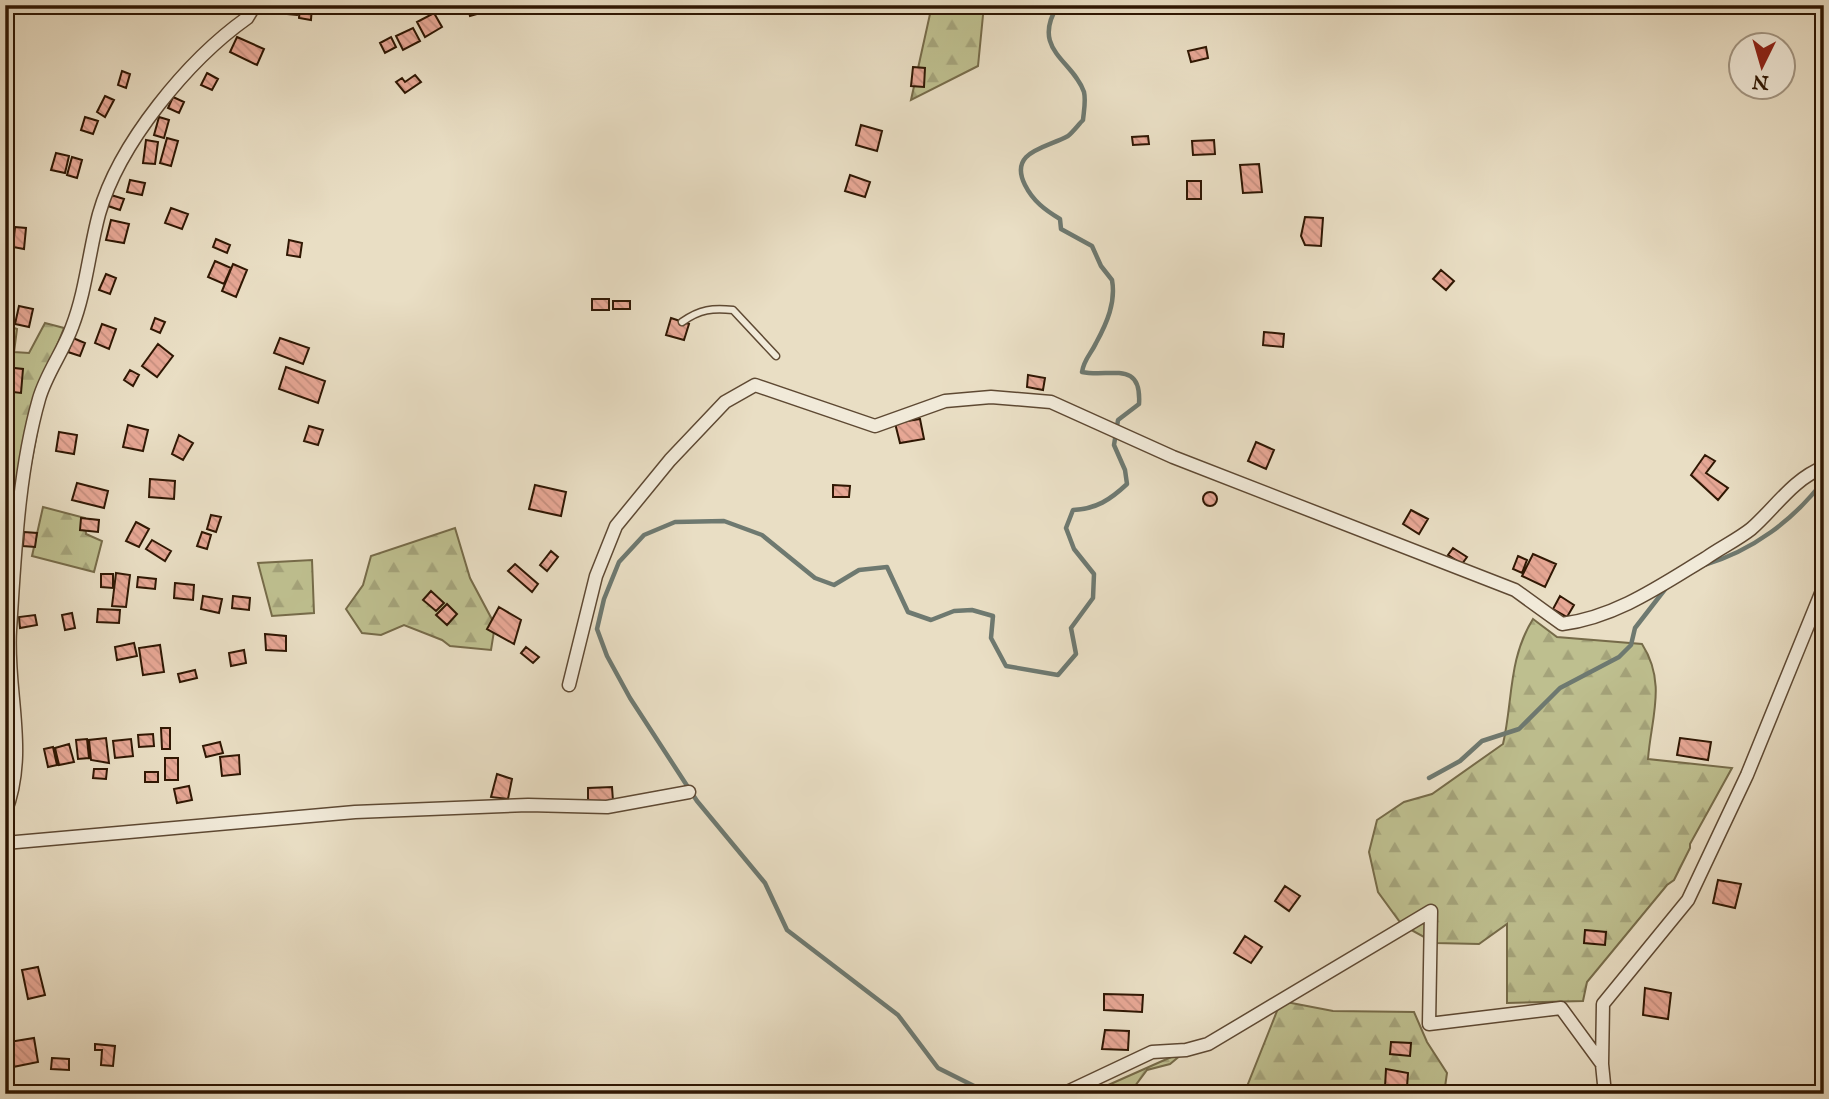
<svg xmlns="http://www.w3.org/2000/svg" width="1829" height="1099" viewBox="0 0 1829 1099" font-family="'IM FELL English',serif">
  <style>
    .forest { fill: url(#forest-firs); stroke: #766b49; stroke-width: 2 }
    .lines { fill: none; stroke-linecap: round; stroke-linejoin: round }
    .stream { stroke: #6e7970; stroke-width: 4.5 }
    .building { fill: url(#building-back-hatch); stroke: #2f1703; stroke-width: 2 }
    .service-casing { stroke: #5e4933; stroke-width: 9 }
    .minor-casing { stroke: #5e4933; stroke-width: 15 }
    .service { stroke: #f1ead9; stroke-width: 6 }
    .minor { stroke: #f1ead9; stroke-width: 12 }
  </style>
  <defs>
    <pattern id="forest-firs" width="22" height="20" patternUnits="userSpaceOnUse" patternTransform="scale(1.75)"><rect width="22" height="20" fill="#bebf8f"/><path d="M5 1l3.5 6h-7zM16 11l3.5 6h-7z" fill="#a4a37a"/></pattern>
    <pattern id="building-back-hatch" width="6" height="6" patternUnits="userSpaceOnUse" patternTransform="scale(1.75)"><rect width="6" height="6" fill="#e7a795"/><path d="M-1 5l2 2M0 0l6 6M5-1l2 2" fill="none" stroke="#c68f7f"/></pattern>
  </defs>
  <rect width="100%" height="100%" fill="#e9dec4"/>
  <filter id="stains"><feTurbulence type="fractalNoise" baseFrequency=".00286" numOctaves="4"/><feColorMatrix values="0 0 0 0 .2 0 0 0 0 .09 0 0 0 0 .02 0 0 0 .5 -.17"/></filter>
  <radialGradient id="worn" r=".72"><stop offset=".6" stop-color="#630" stop-opacity="0"/><stop offset="1" stop-color="#630" stop-opacity=".3"/></radialGradient>
  <!-- forest -->
  <path class="forest" d="M932 5H984L978 66 911 100Z
    M45 323 64 328 50 363 8 588 5 587V325L17 329 14 352 29 353Z
    M43 507 85 518 86 534 102 541 94 572 32 556Z
    M455 528 470 578 495 625 491 650 450 646 442 640 404 625 381 635 362 633 346 609 363 585 371 556Z
    M312 560 314 613 272 616 258 563Z
    M1533 619 1557 637 1642 644C1667 683 1651 718 1648 759L1732 768 1690 844V848L1674 880 1667 885 1587 982 1583 1001 1507 1003V924L1479 944 1435 943 1402 925 1378 892 1369 852 1377 820 1404 802 1432 794 1503 744C1513 701 1508 659 1533 619Z
    M1281 1001 1333 1011 1414 1012 1427 1042 1447 1073 1444 1094H1244Z
    M1187 1050 1170 1064 1147 1070 1129 1094H1088Z"/>
  <g class="lines">
    <!-- stream -->
    <path class="stream" d="M1704 565C1752 551 1794 520 1824 480
      M1429 778 1460 761 1482 741 1519 729 1560 688 1619 657 1631 645 1635 628 1666 588
      M990 1094 938 1068 898 1015 787 930 765 883 697 801 630 698 607 656 597 629 604 599 619 562 644 535 675 522 724 521 762 535 815 578 834 585 859 570 887 567 908 612 931 620 954 611 972 610 993 616 991 638 1006 666 1058 675 1076 654 1071 628 1093 598 1094 574 1074 549 1066 528 1073 510C1096 509 1110 500 1127 484L1125 470 1114 445 1118 420 1139 404C1142 359 1109 378 1082 372 1084 359 1091 354 1096 343 1107 323 1116 302 1112 280L1101 266 1092 246 1061 229 1060 219C1045 210 1033 201 1025 185 1008 151 1047 148 1068 136 1073 132 1079 124 1083 120 1084 110 1086 101 1084 92 1073 60 1030 50 1058 5"/>
  </g>
  <!-- building -->
  <path class="building" d="M278 5H299L297 15 277 13Z
    M300 5H312L311 20 299 18Z
    M337 5H372V11L337 9Z
    M467 5H485L487 11 470 16Z
    M434 13 442 27 425 37 417 22Z
    M413 28 420 41 403 50 396 36Z
    M237 37 264 49 257 65 230 52Z
    M391 37 396 47 385 53 380 43Z
    M1206 47 1208 58 1191 62 1188 51Z
    M913 67 925 68 924 87 911 86Z
    M122 71 130 74 126 88 118 85Z
    M207 73 218 79 212 90 201 85Z
    M415 75 421 82 405 93 396 82 402 78 405 82Z
    M105 96 114 100 105 117 97 112Z
    M173 97 184 102 179 113 168 108Z
    M85 117 98 121 93 134 81 130Z
    M159 117 169 120 164 138 154 135Z
    M861 125 882 131 877 151 856 145Z
    M1148 136 1149 144 1133 145 1132 137Z
    M167 138 178 141 171 166 160 163Z
    M146 140 158 142 155 164 143 163Z
    M1214 140 1215 154 1193 155 1192 141Z
    M56 153 69 156 65 173 51 170Z
    M72 157 82 160 77 178 67 175Z
    M1259 164 1262 192 1243 193 1240 165Z
    M850 175 870 182 865 197 845 191Z
    M130 180 145 183 142 195 127 192Z
    M1187 181H1201V199H1187Z
    M111 195 124 199 120 210 108 206Z
    M171 208 188 214 182 229 165 223Z
    M1305 217 1323 218 1321 246 1305 245 1301 236Z
    M111 220 129 224 124 243 106 240Z
    M15 227 26 228 24 249 13 247Z
    M216 239 230 245 227 253 213 247Z
    M289 240 302 243 300 257 287 255Z
    M215 261 231 268 224 284 208 277Z
    M233 264 247 270 236 297 222 291Z
    M1441 270 1454 281 1446 290 1433 279Z
    M106 274 116 278 110 294 99 290Z
    M592 299H609V310H592Z
    M613 301H630V309H613Z
    M19 306 33 309 29 327 15 324Z
    M155 318 165 322 160 333 151 329Z
    M671 318 689 324 684 340 666 335Z
    M102 324 116 329 109 349 95 343Z
    M1264 332 1284 334 1283 347 1263 345Z
    M73 338 85 343 80 356 68 352Z
    M280 338 309 348 303 364 274 353Z
    M158 344 173 356 157 377 142 366Z
    M5 367 23 369 21 393 5 391Z
    M286 367 325 381 318 403 279 389Z
    M130 370 139 375 133 386 124 380Z
    M1028 375 1045 378 1043 390 1027 387Z
    M5 398H13L11 434 5 433Z
    M920 419 924 439 900 443 895 423Z
    M128 425 148 430 143 451 123 447Z
    M309 426 323 430 318 445 304 441Z
    M59 432 77 435 74 454 56 451Z
    M179 435 193 443 183 460 172 454Z
    M1256 442 1274 450 1266 469 1248 461Z
    M1705 455 1715 461 1706 473 1728 488 1718 500 1691 475Z
    M150 479 175 481 174 499 149 497Z
    M77 483 108 491 104 508 72 500Z
    M535 485 566 492 561 516 529 509Z
    M833 485 850 486 849 497H833Z
    M1203 499a7 7 0 1 1 14 0a7 7 0 1 1-14 0Z
    M1411 510 1428 519 1419 534 1403 524Z
    M211 515 221 517 216 532 207 529Z
    M81 518 99 520 98 532 80 530Z
    M136 522 149 529 139 547 126 541Z
    M24 532 37 533 35 547 23 546Z
    M202 532 211 535 207 549 197 546Z
    M152 540 171 551 165 561 146 549Z
    M1453 548 1467 557 1462 564 1448 555Z
    M551 551 558 557 547 571 540 565Z
    M1533 554 1556 564 1545 587 1522 576Z
    M1518 556 1527 560 1522 573 1513 569Z
    M515 564 538 584 532 592 508 571Z
    M116 573 130 575 126 607 112 606Z
    M101 574H113V588L101 587Z
    M138 577 156 579 155 589 137 587Z
    M175 583 194 585 193 600 174 598Z
    M431 591 444 603 436 611 423 600Z
    M203 596 222 599 219 613 201 609Z
    M233 596 250 598 249 610 232 608Z
    M1560 596 1574 605 1567 617 1553 609Z
    M447 604 457 614 447 625 436 615Z
    M499 607 521 620 514 644 487 629Z
    M98 609 120 610 119 623 97 622Z
    M72 613 75 628 65 630 62 615Z
    M35 615 37 625 20 628 19 617Z
    M265 634 286 636V651L266 650Z
    M134 643 137 656 117 660 115 647Z
    M160 645 164 672 143 675 139 648Z
    M526 647 539 657 533 663 521 653Z
    M244 650 246 663 231 666 229 653Z
    M195 670 197 678 180 682 178 674Z
    M161 728H170V749H162Z
    M153 734 154 746 139 747 138 735Z
    M106 738 109 763 91 760 89 740Z
    M1680 738 1711 742 1708 760 1677 755Z
    M87 739 89 758 78 759 76 740Z
    M131 739 133 756 115 758 113 741Z
    M220 742 223 753 206 757 203 746Z
    M69 744 74 762 59 765 55 748Z
    M53 747 57 765 48 767 44 749Z
    M239 755 240 774 222 776 220 757Z
    M165 758H178V780H165Z
    M94 769H107L106 779 93 778Z
    M145 772H158V782H145Z
    M497 774 512 779 508 799 491 797Z
    M189 786 192 800 177 803 174 789Z
    M612 787 613 801 588 802V788Z
    M1718 880 1741 884 1735 908 1713 903Z
    M1285 886 1300 896 1289 911 1275 901Z
    M1585 930 1606 932 1605 945 1584 943Z
    M1245 936 1262 947 1251 963 1234 953Z
    M38 967 45 995 28 999 22 970Z
    M1645 988 1671 993 1668 1019 1643 1015Z
    M1104 994 1143 995 1142 1012 1104 1010Z
    M1105 1030 1129 1031 1128 1050 1102 1049Z
    M34 1038 38 1062 13 1067 9 1042Z
    M1391 1042 1411 1043 1410 1056 1390 1054Z
    M95 1044 115 1046 113 1066 101 1065 102 1050H95Z
    M52 1058 69 1059V1070L51 1069Z
    M1386 1069 1408 1073 1407 1087H1385Z"/>
  <g class="lines">
    <defs>
      <path id="service" d="M682 322C700 309 713 308 733 310L776 356"/>
      <path id="minor" d="M569 685 596 576 616 526 670 460 725 402 755 385 875 426 945 401 991 397 1051 402 1173 457 1515 590 1562 624C1616 617 1660 586 1706 558 1720 548 1737 540 1751 529 1775 508 1793 479 1824 467
        M5 813C29 752 6 692 10 630 15 554 18 473 39 399 46 374 63 352 72 327 86 291 89 251 99 214 119 143 188 60 247 18L255 5
        M5 843 355 812 528 805 607 807 689 792
        M1063 1094 1152 1052 1186 1050 1208 1044 1431 911 1429 1024 1561 1008 1602 1064
        M1605 1094 1602 1064 1603 1004 1688 900 1747 775 1824 586"/>
    </defs>
    <!-- service casing -->
    <use href="#service" class="service-casing"/>
    <!-- minor casing -->
    <use href="#minor" class="minor-casing"/>
    <!-- service -->
    <use href="#service" class="service"/>
    <!-- minor -->
    <use href="#minor" class="minor"/>
  </g>
  <!-- margin -->
  <rect width="1829" height="1099" fill="none" stroke="#e9dec4" stroke-width="28"/>
  <rect x="7" y="7" width="1815" height="1085" fill="none" stroke="#2f1703" stroke-width="3.5"/>
  <rect x="14" y="14" width="1801" height="1071" fill="none" stroke="#2f1703" stroke-width="2"/>
  <!-- north arrow -->
  <g transform="translate(1762 66) rotate(185)"><circle r="33" fill="#f1ead9" stroke="#a39683" stroke-width="2"/>
  <path d="M0-5L12 26L0 18L-12 26Z" fill="#8f2418"/>
  <text y="-10" font-size="19" font-weight="bold" text-anchor="middle" fill="#2f1703">N</text>
  </g>
  <rect width="100%" height="100%" filter="url(#stains)"/>
  <rect width="100%" height="100%" fill="url(#worn)"/>
</svg>
